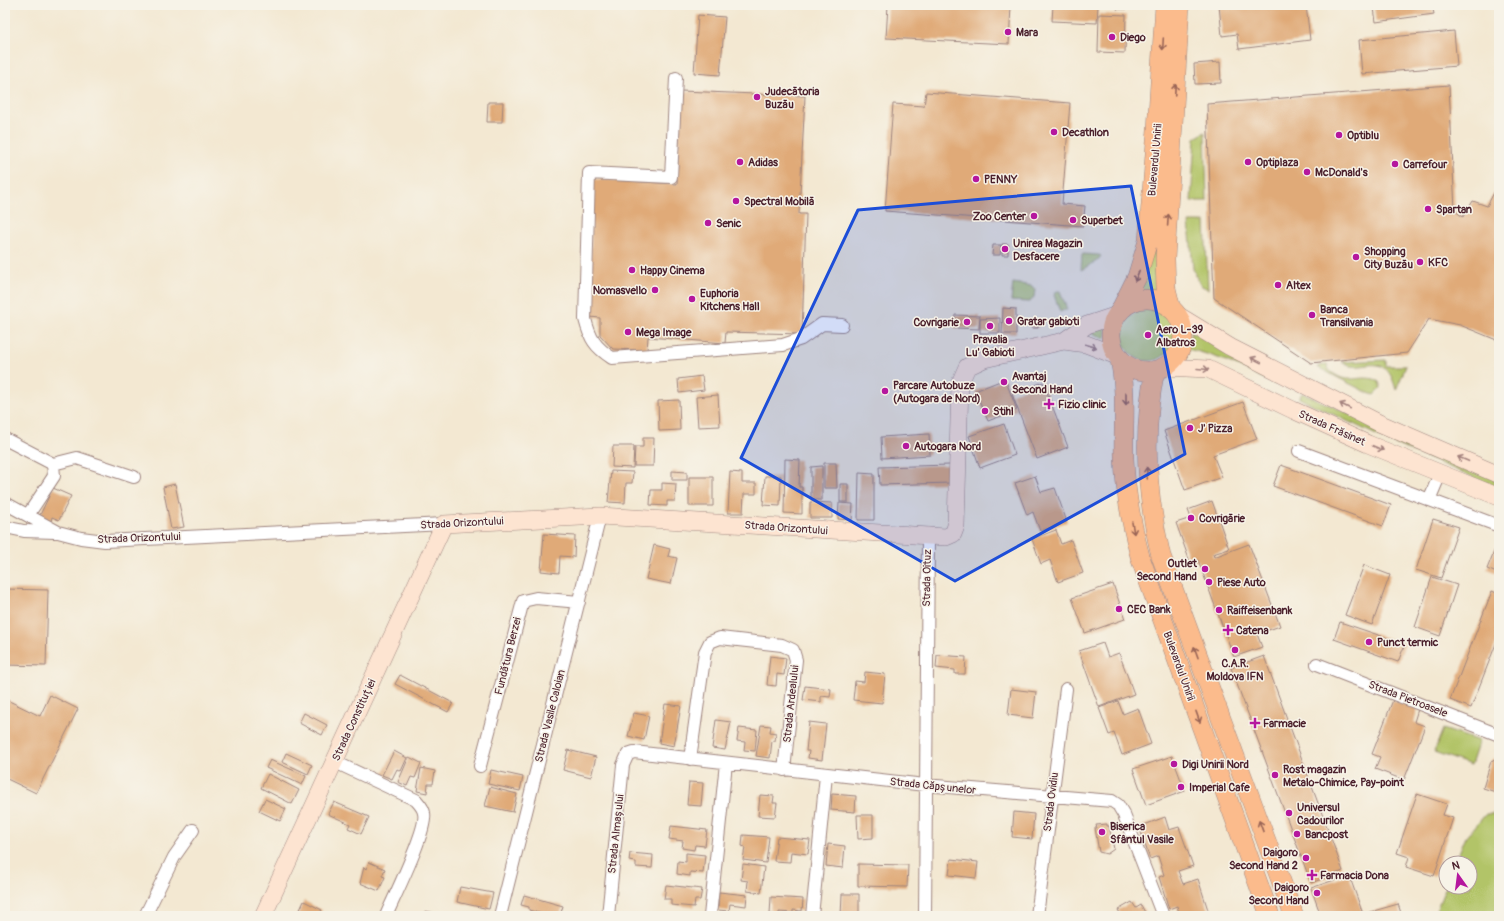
<svg xmlns="http://www.w3.org/2000/svg" width="1504" height="921" viewBox="0 0 1504 921" font-family="Pangolin,sans-serif">
  <style>
    .green { fill: #b2c467; stroke: #7e7249 }
    .building { fill: #e0aa78 }
    .lines { fill: none; stroke-linecap: round; stroke-linejoin: round }
    .street-casing { stroke: #9e847e; stroke-width: 14 }
    .secondary-casing { stroke: #9e847e; stroke-width: 18 }
    .primary-casing { stroke: #9e847e; stroke-width: 20 }
    .street { stroke: #fff; stroke-width: 12 }
    .secondary { stroke: #fde4d1; stroke-width: 17 }
    .primary { stroke: #fbbb8c; stroke-width: 19 }
    .oneway { stroke: #9a6557 }
    .oneway2 { stroke: #a4827e }
    .marked { fill: #1d4ed8; fill-opacity: 0.2; stroke: #1d4ed8; stroke-width: 3; stroke-linejoin: round }
    .poi-dot { fill: #b5179e; stroke: #f7f3e8; stroke-width: 1.5 }
    .labels { text-anchor: middle; dominant-baseline: central; stroke-width: 3; stroke-linejoin: round; paint-order: stroke }
    .poi-label { font-size: 11px; font-weight: bold; fill: #4a1f2b; stroke: #f7f3e8; text-anchor: start }
    .street-label { font-size: 11px; fill: #4a1f2b; stroke: #f7f3e8 }
  </style>
  <rect width="100%" height="100%" fill="#f7f3e8"/>
  <filter id="ink" filterUnits="userSpaceOnUse"><feTurbulence type="fractalNoise" baseFrequency=".025" numOctaves="2"/><feDisplacementMap in="SourceGraphic" scale="8" xChannelSelector="R" yChannelSelector="G"/><feConvolveMatrix kernelMatrix="1 2 1 2 8 2 1 2 1" color-interpolation-filters="sRGB"/></filter>
  <filter id="wash" filterUnits="userSpaceOnUse"><feTurbulence type="fractalNoise" baseFrequency=".012" numOctaves="4" result="noise"/><feDisplacementMap in="SourceGraphic" scale="16" xChannelSelector="R" yChannelSelector="G"/><feGaussianBlur stdDeviation="0.9" result="paint"/><feColorMatrix in="noise" values="0 0 0 0 0 0 0 0 0 0 0 0 0 0 0 0 0 1.4 0 .05"/><feComposite in="paint" operator="in"/></filter>
  <g filter="url(#wash)">
    <rect width="100%" height="100%" fill="#f3e8d2"/>
    <!-- green -->
    <path class="green" d="M1205 132 1207 201H1191L1195 138Z
      M1189 222H1205L1208 289 1200 285 1193 269Z
      M1156 226 1160 293 1152 291 1138 292Z
      M1082 254 1099 255 1101 256 1097 261 1081 270Z
      M1013 283 1032 286 1035 290 1034 297 1030 302 1011 301Z
      M1057 291H1060L1067 309 1060 312 1054 295Z
      M1122 335a26 26 0 1 1 52 0a26 26 0 1 1-52 0Z
      M1106 327V336L1104 338 1089 332Z
      M1191 331 1278 379 1276 383H1273C1244 369 1218 355 1187 349L1191 340Z
      M1386 360V366H1406L1396 390C1385 345 1360 377 1342 362Z
      M1327 364 1329 370C1347 386 1355 375 1374 379L1379 382 1381 388 1374 395 1368 393 1317 367Z
      M1302 393 1499 479V488L1406 449 1301 399 1300 397Z
      M1443 729 1479 741 1471 765 1434 752Z
      M1486 814H1499V916H1434L1446 886 1470 887V863H1455L1465 838Z"/>
    <g id="blocks">
      <!-- building -->
      <path class="building" d="M888 5H1011L1009 44 886 38Z
        M1053 5H1098L1097 23 1052 21Z
        M1117 5H1133L1132 9H1117Z
        M1219 5H1306L1310 40 1239 49 1237 34 1222 36Z
        M1396 5H1432L1434 14 1376 22 1374 8Z
        M1099 14 1126 15 1125 53 1098 52Z
        M698 15 725 17 720 75 694 73Z
        M1454 31 1457 66 1362 74 1359 40Z
        M1220 62 1221 83 1195 84 1194 64Z
        M1449 85 1455 211 1463 217 1473 201 1487 206 1499 183V341L1460 325 1429 319 1407 353 1311 363 1214 298 1207 104Z
        M681 91 805 96 799 214H806L802 334 726 332 725 343 648 337 647 350 613 349 600 335V318L590 317 592 179 677 184Z
        M926 92 1070 103 1062 204 1085 206 1083 226 885 211 893 104 924 106Z
        M488 102H503L502 122H487Z
        M1002 244H1008V255H1002Z
        M993 245H1001L1000 255H992Z
        M1003 308 1016 309V334H1002Z
        M955 315 980 316 979 329 954 328Z
        M1000 318V333H980V319Z
        M1031 320H1038V328H1031Z
        M702 376 704 390 679 393 678 379Z
        M1005 379 1017 410 988 421 975 391Z
        M1043 382 1068 447 1037 459 1012 394Z
        M718 395 720 426 698 427 696 397Z
        M679 400 680 430 659 431 658 401Z
        M1243 402 1257 439 1213 455 1222 477 1185 490 1164 431Z
        M1004 424 1015 455 980 468 969 436Z
        M929 434 930 455 882 458 881 437Z
        M643 438H654L653 466H634L635 447H643Z
        M613 446H634L633 468 612 467Z
        M785 459 800 460 799 487H802V514L784 513Z
        M824 463H836L837 488H824Z
        M950 465 951 483 880 485 879 467Z
        M1281 465 1391 505 1383 526 1273 486Z
        M822 466V500H811V467Z
        M611 471 633 472 632 483H626L625 503 608 502Z
        M672 471 687 472V480H672Z
        M730 472 742 473V483H756V494H744L743 513H728Z
        M859 473 874 474V520H858Z
        M765 476H781L780 506 763 505Z
        M1035 476 1041 492 1055 488 1067 522 1040 531 1033 512 1027 515 1015 483Z
        M689 477H713V506H689Z
        M662 483 676 484 675 501H667V506L650 505 651 490H662Z
        M175 484 184 527 171 529 163 487Z
        M840 484H848V502H840Z
        M53 488 71 496 59 520 52 517 51 521 40 515Z
        M1212 501 1229 549 1213 554 1214 557 1249 544 1280 626 1257 634 1262 647 1234 657 1198 560 1190 562 1176 523 1191 518 1188 510Z
        M810 502 832 503V518H810Z
        M839 503 853 504 852 520 838 519Z
        M1433 519 1459 527 1441 578 1416 570Z
        M1056 530 1061 544 1071 540 1083 573 1058 582 1050 560 1041 564 1032 539Z
        M544 534 575 536 574 557 560 556 559 573 541 571Z
        M654 545 670 549 668 556 677 558 671 584 646 579Z
        M1495 549 1499 550V574L1487 569Z
        M1364 565 1390 575 1372 625 1345 615Z
        M1432 577 1457 585 1440 636 1415 627Z
        M1113 584 1125 619 1085 633 1072 598Z
        M5 589 48 590 46 666 5 665Z
        M1492 591 1499 594V636L1471 708 1450 700Z
        M1340 622 1405 644 1398 662 1334 639Z
        M1103 643 1108 657 1119 653 1134 694 1099 707 1079 651Z
        M937 655 966 657 965 674H955V670L936 668Z
        M770 656 786 658 784 675 777 674 776 686 767 685Z
        M1264 656 1343 871 1311 883 1231 668Z
        M865 672 885 674 882 703 853 700 855 681 864 682Z
        M400 675 453 703 448 712 395 684Z
        M805 686 831 689 830 697 821 696V702L803 700Z
        M1011 689 1036 692 1033 718 1008 715Z
        M50 695 78 709 36 793 5 778V699L40 716Z
        M1393 700 1418 709 1414 722 1425 726 1404 780 1375 769 1380 757 1372 754Z
        M1118 701 1123 714 1138 708 1151 744 1122 755 1114 733 1109 735 1099 708Z
        M665 704 681 706 674 746 659 743Z
        M304 713 327 725 322 735 299 723Z
        M634 713 649 716 644 740 628 736Z
        M716 720 731 722 725 750 712 748Z
        M809 722 826 724 822 760 808 758 809 751H806Z
        M761 725 771 726 770 732 776 733 775 741H772L770 758 756 756Z
        M739 728 757 730 755 751 744 750 745 742 737 741Z
        M568 750 596 757 591 777 563 770Z
        M394 751 407 758 401 771 397 769 392 779 382 775Z
        M286 753 312 765 308 774 282 762Z
        M1172 756 1185 791 1146 805 1133 769Z
        M409 757 421 763 415 778 411 777 407 786 398 782Z
        M1499 757V793L1483 788 1491 761Z
        M270 760 306 776 302 785 266 768Z
        M421 768 435 771 433 784H428L427 793 417 791Z
        M491 770 523 777 520 791 488 784Z
        M268 774 299 790 292 804 261 788Z
        M689 782 703 783 701 806 687 805Z
        M490 787 517 794 513 812 485 806Z
        M832 794 856 796 855 812 831 810Z
        M1417 794 1447 804 1443 815 1453 818 1434 876 1406 867 1409 857 1397 853Z
        M760 795 774 796 773 803H777L775 817 758 816Z
        M265 799 286 809 280 821 259 811Z
        M334 802 369 817 361 834 348 828 350 824 328 814Z
        M1014 812 1034 814 1032 839 1012 837Z
        M857 815H873V838L858 839Z
        M1165 817 1169 830 1179 827 1193 866 1178 871 1183 884 1198 879 1210 916H1180L1177 906 1169 909 1159 877 1164 875 1158 856 1150 859 1139 827Z
        M1107 824V826H1109L1114 849 1107 854 1099 852 1095 828H1097L1096 825Z
        M671 826 707 830 705 846 695 845 694 850 682 848 683 841 669 839Z
        M743 835 769 837 766 863 743 860 745 847 742 846Z
        M777 837 810 840 808 854 791 852 790 862 774 861Z
        M828 844 845 846 843 868 826 866Z
        M630 853 653 855 652 868 636 867V862L629 861Z
        M686 853 705 855 703 873 690 872V876L677 874 678 861 686 862Z
        M951 859 978 862 976 878 949 875Z
        M369 862 385 869 382 876 385 877 379 891 360 883 364 867 366 869Z
        M743 864 764 867 761 893 747 891 748 881 741 880Z
        M858 864 908 865 907 887 858 886Z
        M1349 875 1363 914 1398 904 1402 916H1321L1311 888Z
        M666 885 702 889 700 900H695L694 907 671 905V899H664Z
        M460 887 493 893 489 909 457 902Z
        M719 892 747 895 746 906 730 904 729 911 718 910Z
        M842 894H859V916H841Z
        M524 895 563 906 560 916 550 913 549 916 529 910V907L521 905Z
        M771 897 803 899 802 911 793 910V913L779 912V915L770 914Z
        M304 901 322 910 318 916H297Z
        M1132 902 1136 908 1141 905 1147 916H1122L1118 910Z
        M425 911 447 915V916H424Z"/>
    </g>
  </g>
  <g filter="url(#ink)">
    <use href="#blocks" fill-opacity="0" stroke="#9e847e" stroke-width="1"/>
    <g class="lines">
      <defs>
        <path id="street" d="M676 78 671 177 589 173 585 319C590 339 595 347 612 358L783 345 801 339 822 324 842 325
          M5 439 53 464 77 458 134 477
          M1299 451 1499 526
          M1429 500 1440 474
          M5 503 58 532 81 538 105 541 444 524
          M28 515 54 476 53 464
          M5 527 24 531 55 532
          M1317 664 1499 735
          M690 759 705 652 710 642 720 638 782 645 793 650 796 660 784 770
          M335 762 416 800C419 804 423 807 424 813 428 829 394 897 386 916
          M480 766 523 601 536 598 579 602
          M145 916 174 857 193 830
          M500 916 600 516
          M608 916 623 765 628 754 634 752 925 785 1112 801 1118 805 1124 815 1163 916
          M710 916 726 763
          M812 916 826 775
          M925 916 928 538
          M1037 916 1066 689"/>
        <path id="secondary" d="M1176 314 1230 347 1379 423 1499 475
          M1064 341 1086 344 1117 356
          M1164 367 1208 369 1293 410 1368 444 1499 497
          M263 916 444 524 600 516 946 537 953 534 956 526 960 383 967 367 984 359 1064 341 1087 325 1117 315"/>
        <path id="primary" d="M1111 335a36 36 0 1 1 72 0a36 36 0 1 1-72 0Z
          M1121 309 1137 277 1148 241 1157 129 1165 5
          M1171 309 1166 288 1165 259 1180 5
          M1120 360C1127 394 1123 424 1124 458 1125 492 1132 527 1141 560L1270 916
          M1155 370C1142 433 1146 494 1161 556L1294 916"/>
      </defs>
      <!-- street casing -->
      <use href="#street" class="street-casing"/>
      <!-- secondary casing -->
      <use href="#secondary" class="secondary-casing"/>
      <!-- primary casing -->
      <use href="#primary" class="primary-casing"/>
      <!-- street -->
      <use href="#street" class="street"/>
      <!-- secondary -->
      <use href="#secondary" class="secondary"/>
      <!-- primary -->
      <use href="#primary" class="primary"/>
    </g>
    <!-- one-way arrows -->
    <defs><path id="oneway-shaft" d="M-6 0H5M1.5-3L5.5 0L1.5 3" fill="none" stroke-width="1.6" stroke-linecap="round" stroke-linejoin="round"/></defs>
    <g class="oneway">
      <use href="#oneway-shaft" transform="translate(1163 44) rotate(93)"/>
      <use href="#oneway-shaft" transform="translate(1175 90) rotate(-87)"/>
      <use href="#oneway-shaft" transform="translate(1168 220) rotate(-86)"/>
      <use href="#oneway-shaft" transform="translate(1137 276) rotate(112)"/>
      <use href="#oneway-shaft" transform="translate(1126 399) rotate(90)"/>
      <use href="#oneway-shaft" transform="translate(1147 473) rotate(-93)"/>
      <use href="#oneway-shaft" transform="translate(1133 528) rotate(80)"/>
      <use href="#oneway-shaft" transform="translate(1196 652) rotate(-110)"/>
      <use href="#oneway-shaft" transform="translate(1198 717) rotate(70)"/>
      <use href="#oneway-shaft" transform="translate(1261 826) rotate(-110)"/>
    </g>
    <g class="oneway2">
      <use href="#oneway-shaft" transform="translate(1091 346) rotate(16)"/>
      <use href="#oneway-shaft" transform="translate(1256 360) rotate(-153)"/>
      <use href="#oneway-shaft" transform="translate(1203 369) rotate(5)"/>
      <use href="#oneway-shaft" transform="translate(1345 406) rotate(-153)"/>
      <use href="#oneway-shaft" transform="translate(1378 448) rotate(23)"/>
      <use href="#oneway-shaft" transform="translate(1463 459) rotate(-157)"/>
    </g>
  </g>
  <!-- marked area -->
  <path class="marked" d="M1131 186 1185 454 955 581 741 458 858 210Z"/>
  <!-- markers -->
  <g class="poi-dot">
    <circle cx="1008" cy="32" r="4"/>
    <circle cx="1112" cy="37" r="4"/>
    <circle cx="757" cy="97" r="4"/>
    <circle cx="1054" cy="132" r="4"/>
    <circle cx="1339" cy="135" r="4"/>
    <circle cx="740" cy="162" r="4"/>
    <circle cx="1248" cy="162" r="4"/>
    <circle cx="1395" cy="164" r="4"/>
    <circle cx="1307" cy="172" r="4"/>
    <circle cx="976" cy="179" r="4"/>
    <circle cx="736" cy="201" r="4"/>
    <circle cx="1428" cy="209" r="4"/>
    <circle cx="1034" cy="216" r="4"/>
    <circle cx="1073" cy="220" r="4"/>
    <circle cx="708" cy="223" r="4"/>
    <circle cx="1005" cy="249" r="4"/>
    <circle cx="1356" cy="257" r="4"/>
    <circle cx="1420" cy="262" r="4"/>
    <circle cx="632" cy="270" r="4"/>
    <circle cx="1278" cy="285" r="4"/>
    <circle cx="655" cy="290" r="4"/>
    <circle cx="692" cy="299" r="4"/>
    <circle cx="1312" cy="315" r="4"/>
    <circle cx="1009" cy="321" r="4"/>
    <circle cx="967" cy="322" r="4"/>
    <circle cx="990" cy="326" r="4"/>
    <circle cx="628" cy="332" r="4"/>
    <circle cx="1148" cy="335" r="4"/>
    <circle cx="1004" cy="382" r="4"/>
    <circle cx="885" cy="391" r="4"/>
    <path d="M1047 398h4v4h4v4h-4v4h-4v-4h-4v-4h4z"/>
    <circle cx="985" cy="411" r="4"/>
    <circle cx="1190" cy="428" r="4"/>
    <circle cx="906" cy="446" r="4"/>
    <circle cx="1191" cy="518" r="4"/>
    <circle cx="1205" cy="569" r="4"/>
    <circle cx="1209" cy="582" r="4"/>
    <circle cx="1119" cy="609" r="4"/>
    <circle cx="1219" cy="610" r="4"/>
    <path d="M1226 624h4v4h4v4h-4v4h-4v-4h-4v-4h4z"/>
    <circle cx="1369" cy="642" r="4"/>
    <circle cx="1235" cy="650" r="4"/>
    <path d="M1253 717h4v4h4v4h-4v4h-4v-4h-4v-4h4z"/>
    <circle cx="1174" cy="764" r="4"/>
    <circle cx="1275" cy="775" r="4"/>
    <circle cx="1181" cy="787" r="4"/>
    <circle cx="1289" cy="813" r="4"/>
    <circle cx="1102" cy="832" r="4"/>
    <circle cx="1297" cy="834" r="4"/>
    <circle cx="1306" cy="858" r="4"/>
    <path d="M1310 869h4v4h4v4h-4v4h-4v-4h-4v-4h4z"/>
    <circle cx="1317" cy="893" r="4"/>
  </g>
  <g class="labels">
    <!-- poi labels -->
    <g class="poi-label">
      <text x="1016" y="32">Mara</text>
      <text x="1120" y="37">Diego</text>
      <text x="765" y="91">Judecătoria<tspan x="765" dy="13">Buzău</tspan></text>
      <text x="1062" y="132">Decathlon</text>
      <text x="1347" y="135">Optiblu</text>
      <text x="748" y="162">Adidas</text>
      <text x="1256" y="162">Optiplaza</text>
      <text x="1403" y="164">Carrefour</text>
      <text x="1315" y="172">McDonald's</text>
      <text x="984" y="179">PENNY</text>
      <text x="744" y="201">Spectral Mobilă</text>
      <text x="1436" y="209">Spartan</text>
      <text x="1026" y="216" text-anchor="end">Zoo Center</text>
      <text x="1081" y="220">Superbet</text>
      <text x="716" y="223">Senic</text>
      <text x="1013" y="243">Unirea Magazin<tspan x="1013" dy="13">Desfacere</tspan></text>
      <text x="1364" y="251">Shopping<tspan x="1364" dy="13">City Buzău</tspan></text>
      <text x="1428" y="262">KFC</text>
      <text x="640" y="270">Happy Cinema</text>
      <text x="1286" y="285">Altex</text>
      <text x="647" y="290" text-anchor="end">Nomasvello</text>
      <text x="700" y="293">Euphoria<tspan x="700" dy="13">Kitchens Hall</tspan></text>
      <text x="1320" y="309">Banca<tspan x="1320" dy="13">Transilvania</tspan></text>
      <text x="1017" y="321">Gratar gabioti</text>
      <text x="959" y="322" text-anchor="end">Covrigarie</text>
      <text x="1156" y="329">Aero L-39<tspan x="1156" dy="13">Albatros</tspan></text>
      <text x="636" y="332">Mega Image</text>
      <text x="990" y="339" text-anchor="middle">Pravalia<tspan x="990" dy="13">Lu' Gabioti</tspan></text>
      <text x="1012" y="376">Avantaj<tspan x="1012" dy="13">Second Hand</tspan></text>
      <text x="893" y="385">Parcare Autobuze<tspan x="893" dy="13">(Autogara de Nord)</tspan></text>
      <text x="1058" y="404">Fizio clinic</text>
      <text x="993" y="411">Stihl</text>
      <text x="1198" y="428">J' Pizza</text>
      <text x="914" y="446">Autogara Nord</text>
      <text x="1199" y="518">Covrigărie</text>
      <text x="1197" y="563" text-anchor="end">Outlet<tspan x="1197" dy="13">Second Hand</tspan></text>
      <text x="1217" y="582">Piese Auto</text>
      <text x="1127" y="609">CEC Bank</text>
      <text x="1227" y="610">Raiffeisenbank</text>
      <text x="1236" y="630">Catena</text>
      <text x="1377" y="642">Punct termic</text>
      <text x="1235" y="663" text-anchor="middle">C.A.R.<tspan x="1235" dy="13">Moldova IFN</tspan></text>
      <text x="1263" y="723">Farmacie</text>
      <text x="1182" y="764">Digi Unirii Nord</text>
      <text x="1283" y="769">Rost magazin<tspan x="1283" dy="13">Metalo-Chimice, Pay-point</tspan></text>
      <text x="1189" y="787">Imperial Cafe</text>
      <text x="1297" y="807">Universul<tspan x="1297" dy="13">Cadourilor</tspan></text>
      <text x="1110" y="826">Biserica<tspan x="1110" dy="13">Sfântul Vasile</tspan></text>
      <text x="1305" y="834">Bancpost</text>
      <text x="1298" y="852" text-anchor="end">Daigoro<tspan x="1298" dy="13">Second Hand 2</tspan></text>
      <text x="1320" y="875">Farmacia Dona</text>
      <text x="1309" y="887" text-anchor="end">Daigoro<tspan x="1309" dy="13">Second Hand</tspan></text>
    </g>
    <!-- street labels -->
    <g class="street-label">
      <text transform="translate(1155 160) rotate(-85)">Bulevardul Unirii</text>
      <text transform="translate(1332 428) rotate(24)">Strada Frăsinet</text>
      <text transform="translate(462 523) rotate(-3)">Strada Orizontului</text>
      <text transform="translate(786 528) rotate(4)">Strada Orizontului</text>
      <text transform="translate(139 538) rotate(-2)">Strada Orizontului</text>
      <text transform="translate(927 578) rotate(-89)">Strada Oituz</text>
      <text transform="translate(508 656) rotate(-76)">Fundătura Berzei</text>
      <text transform="translate(1179 666) rotate(70)">Bulevardul Unirii</text>
      <text transform="translate(1408 699) rotate(21)">Strada Pietroasele</text>
      <text transform="translate(791 704) rotate(-84)">Strada Ardealului</text>
      <text transform="translate(550 716) rotate(-76)">Strada Vasile Caloian</text>
      <text transform="translate(354 720) rotate(-65)">Strada Constituției</text>
      <text transform="translate(933 786) rotate(6)">Strada Căpșunelor</text>
      <text transform="translate(1051 802) rotate(-83)">Strada Ovidiu</text>
      <text transform="translate(616 834) rotate(-84)">Strada Almașului</text>
    </g>
  </g>
  <!-- margin -->
  <rect width="1504" height="921" fill="none" stroke="#f7f3e8" stroke-width="20"/>
  <!-- north arrow -->
  <g transform="translate(1458 875) rotate(346)"><circle r="19" fill="#f7f3e8" stroke="#b29e9c"/>
  <path d="M0-3L7 15L0 10L-7 15Z" fill="#b5179e"/>
  <text y="-6" font-size="11" font-weight="bold" text-anchor="middle" fill="#4a1f2b">N</text>
  </g>
</svg>
